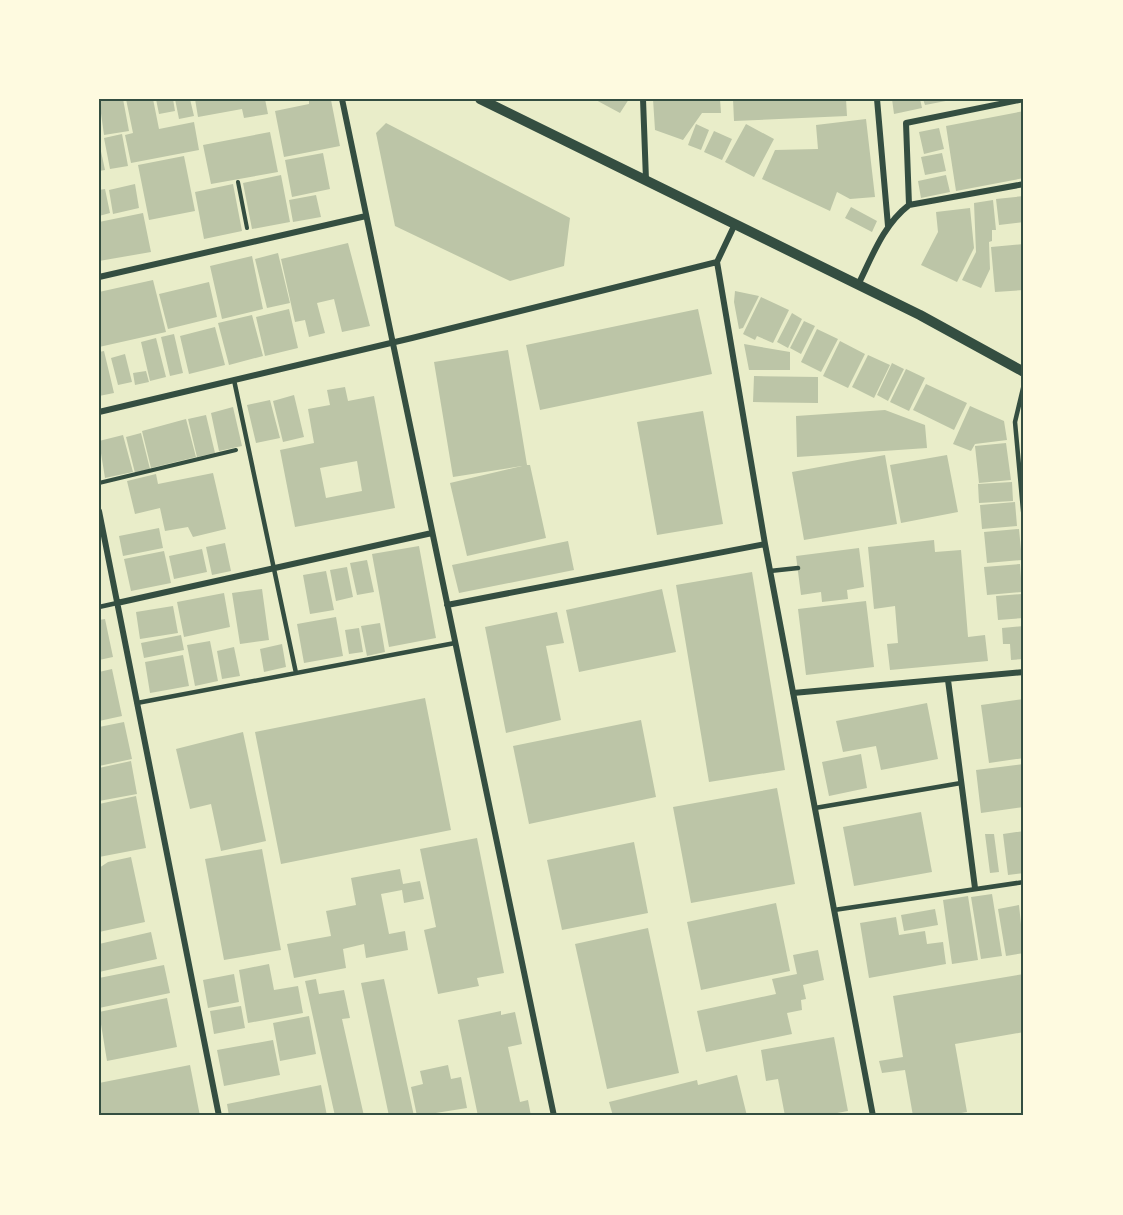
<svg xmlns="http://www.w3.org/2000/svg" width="1123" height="1215" viewBox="0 0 1123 1215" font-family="Lato,sans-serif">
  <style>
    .building { fill: #bcc5a7; fill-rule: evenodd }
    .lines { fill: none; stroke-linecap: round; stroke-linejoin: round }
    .path { stroke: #344e41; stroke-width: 4 }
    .service { stroke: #344e41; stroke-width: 4.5 }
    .minor { stroke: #344e41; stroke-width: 6 }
    .tertiary { stroke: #344e41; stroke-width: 10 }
    .neatline { fill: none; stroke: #344e41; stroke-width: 2 }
  </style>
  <rect width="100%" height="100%" fill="#e9edc9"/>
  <!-- building -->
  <path class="building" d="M99 99H123L129 131 104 135Z
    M126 99H153L159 129 194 122 199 150 131 163 125 135 133 133Z
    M156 99H173L175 111 159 114Z
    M175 99H190L194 116 179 119Z
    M195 99H265L268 114 244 118 242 109 198 117Z
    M309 99 331 100 340 146 284 157 275 111 309 104Z
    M594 99H629L620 113Z
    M653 99H720L721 113H702L683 140 655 130Z
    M733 99H846L847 116 734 121Z
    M892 99H920L922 108 894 114Z
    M923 99H951V100L925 105Z
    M1024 111V178L956 191 946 126Z
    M866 119 875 197 850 199 837 192 830 211 762 179 775 150 818 149 816 125Z
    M386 123 570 218 564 266 510 281 395 226 376 133Z
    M696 124 709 130 701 150 688 145Z
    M746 124 774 139 754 177 725 162Z
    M939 128 944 149 924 154 919 132Z
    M714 131 732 139 722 160 704 152Z
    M270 132 278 172 211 184 203 145Z
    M122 134 128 166 110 169 104 138Z
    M99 142 105 170 99 171Z
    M323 153 330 189 292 197 285 160Z
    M942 153 946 171 925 175 921 157Z
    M184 156 195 211 149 220 138 165Z
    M281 175 290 222 252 229 243 183Z
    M946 175 950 192 921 198 918 181Z
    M135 184 139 208 113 214 109 190Z
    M233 184 242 231 204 239 195 192Z
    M105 189 110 213 99 216V190Z
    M316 195 321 217 293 222 289 200Z
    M1024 196V222L999 225 996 199Z
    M993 200 996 230H992V241L989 242 990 269 981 288 962 280 976 252 974 203Z
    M851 207 877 221 872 232 845 218Z
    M970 208 974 248 957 282 921 265 938 232 936 212Z
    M143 213 151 252 99 261V222Z
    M348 243 370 326 342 332 334 299 317 303 325 333 309 337 305 320 295 322 281 259Z
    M1024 244V290L995 292 991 247Z
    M278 253 290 303 267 308 255 259Z
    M252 256 263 309 222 319 210 266Z
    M153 280 166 332 99 347V292Z
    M209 282 217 317 168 329 159 294Z
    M735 291 759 296 743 328 739 329 734 302Z
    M761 297 789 310 773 343 757 336 755 340 743 334Z
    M289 309 298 348 265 356 256 317Z
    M698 309 712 374 540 410 526 345Z
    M792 313 802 319 788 348 777 342Z
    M252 315 263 356 229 365 218 323Z
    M804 321 815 326 801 354 790 348Z
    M215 327 225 365 189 374 180 336Z
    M817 329 838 339 821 372 801 362Z
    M174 334 183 373 170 376 161 337Z
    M156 338 166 377 150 381 141 342Z
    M840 341 865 354 848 388 823 376Z
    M744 344 790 352V370H749Z
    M508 350 527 465H530L546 538 467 556 450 483 522 466 453 477 434 362Z
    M104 351 114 393 99 396V352Z
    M125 354 132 382 118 385 111 358Z
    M868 355 890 365 874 398 852 387Z
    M892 363 904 369 888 401 877 395Z
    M906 369 925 378 909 411 890 402Z
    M146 371 149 382 135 385 133 373Z
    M754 376 818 377V403L753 402Z
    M926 384 967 403 954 430 913 410Z
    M345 387 348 401 374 396 395 508 295 527 280 450 314 443 308 409 330 405 327 390ZM357 461 362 491 326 498 320 468Z
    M294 395 304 437 283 442 273 401Z
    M270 400 280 438 256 443 247 405Z
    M970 406 1004 421 1007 440 975 444 971 451 953 444Z
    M233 407 242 446 219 451 211 413Z
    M885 410 925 425 927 448 797 457 796 416Z
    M703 411 723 524 657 535 637 422Z
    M206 415 215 453 197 457 188 419Z
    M186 419 196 457 151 468 142 431Z
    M141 433 150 469 135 473 126 437Z
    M123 435 133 472 105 478 99 441Z
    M1006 443 1011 480 979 483 975 446Z
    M885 455 897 524 804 540 792 472Z
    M947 455 958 512 901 523 890 465Z
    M213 473 226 529 193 537 188 527 165 531 160 508 135 514 127 481 156 474 158 484Z
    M1012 482 1013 501 979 503 978 484Z
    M1015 502 1017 526 982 529 980 505Z
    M159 528 163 548 123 556 119 536Z
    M1019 529 1022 560 987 563 984 532Z
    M934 540 935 552 961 550 968 637 985 635 988 661 890 670 887 644 898 643 895 606 874 609 868 547Z
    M568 541 574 570 459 593 452 565Z
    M225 543 231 571 212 575 206 547Z
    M419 546 436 638 389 647 372 554Z
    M859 548 864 587 847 590 848 599 822 602 821 592 801 595 796 556Z
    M202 549 207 572 174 579 169 556Z
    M164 551 171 583 131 591 124 559Z
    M367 560 374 592 357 595 350 563Z
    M1020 564 1022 592 987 595 984 567Z
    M347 567 353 597 336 601 330 570Z
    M326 571 334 610 310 614 303 575Z
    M752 572 785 770 709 782 676 585Z
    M262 589 269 640 240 644 232 593Z
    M662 589 676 652 579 672 566 610Z
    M224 593 230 627 184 637 177 602Z
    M1022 594 1024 618 998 620 996 596Z
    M866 601 874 667 806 675 798 609Z
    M173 606 178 633 140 639 136 612Z
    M557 612 564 643 546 646 561 720 506 733 485 627Z
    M336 617 343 656 304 663 297 624Z
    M105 619 113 657 99 660V620Z
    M380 623 385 652 367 656 361 626Z
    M1024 626V659L1011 660 1010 644H1003L1002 628Z
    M359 628 363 652 349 654 345 630Z
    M181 635 184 650 144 658 141 643Z
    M210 641 218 681 195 686 187 645Z
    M282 644 286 667 264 672 260 649Z
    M234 647 240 676 222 679 217 651Z
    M183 655 189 686 150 693 145 662Z
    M112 669 122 716 99 721V672Z
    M425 698 451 830 281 864 255 732Z
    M1024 699V758L989 763 981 705Z
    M927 703 938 759 881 770 876 746 843 752 836 721Z
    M641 720 656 797 529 824 513 746Z
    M124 722 132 759 99 766V727Z
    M243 732 266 841 221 851 211 804 190 809 176 749Z
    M861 754 867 788 829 796 822 762Z
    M131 761 137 794 99 801V768Z
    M1024 764V807L981 813 976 770Z
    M777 788 795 884 691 903 673 807Z
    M136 796 146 848 99 857V804Z
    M921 812 932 872 854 886 843 827Z
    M1024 831V873L1008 875 1003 834Z
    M985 834H994L999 872 990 873Z
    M477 838 504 973 477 978 479 986 438 994 424 930 436 927 420 849Z
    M634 842 648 913 562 930 547 860Z
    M262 849 281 950 224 960 205 859Z
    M131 857 145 922 99 932V868L108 862Z
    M400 869 403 884 420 881 424 899 404 903 402 890 381 894 389 934 405 931 408 950 366 958 364 944 343 949 346 968 294 978 287 944 331 936 326 911 356 905 351 878Z
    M992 894 1002 956 981 959 971 897Z
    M968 896 978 960 952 964 943 900Z
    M776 903 790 971 701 990 687 922Z
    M1019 905 1024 953 1006 956 998 909Z
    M935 909 938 925 904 931 901 915Z
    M896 917 899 935 925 931 927 944 943 942 946 964 869 978 860 923Z
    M648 928 679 1073 607 1089 575 944Z
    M151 932 157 959 99 972V944Z
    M818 950 824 980 803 985 806 999 801 1000 802 1010 787 1013 792 1034 706 1052 697 1011 776 994 772 979 797 974 793 955Z
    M269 964 274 990 298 986 303 1013 248 1023 239 970Z
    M164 965 170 993 99 1008V978Z
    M234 974 239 1002 208 1008 203 980Z
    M1024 974V1032L955 1044 967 1112 944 1116H913L905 1070 882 1073 879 1061 903 1057 893 996Z
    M316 979 319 994 344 990 350 1018 342 1019 364 1116H335L305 981Z
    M384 979 414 1116H389L361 983Z
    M167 998 177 1047 107 1061 99 1012Z
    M241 1006 245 1028 214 1034 210 1011Z
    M501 1011V1015L515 1012 522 1044 508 1047 520 1102 528 1100 531 1116H478L458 1020Z
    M309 1016 316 1054 280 1061 273 1023Z
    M834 1037 848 1111 821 1116H785L778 1079 766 1081 761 1050Z
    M273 1040 280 1075 224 1086 217 1050Z
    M190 1065 200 1116H100L99 1083Z
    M448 1065 451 1079 461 1077 467 1108 417 1116 411 1087 423 1084 420 1071Z
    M737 1075 747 1116H613L609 1102 697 1080 698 1085Z
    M321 1085 327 1116H229L227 1104Z"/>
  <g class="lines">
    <!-- path -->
    <path class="path" d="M238 182 247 228
      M99 483 236 450"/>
    <!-- service -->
    <path class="service" d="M234 380 296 673
      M1024 384 1015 422 1024 521
      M770 571 798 568
      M99 607 117 603
      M137 703 455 643
      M815 808 961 783
      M834 910 1024 882"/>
    <!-- minor -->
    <path class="minor" d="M342 99 554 1116
      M643 99 646 180
      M877 99 888 226
      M909 205 906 123 1024 99
      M717 262 765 544 873 1116
      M99 277 366 216
      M858 285C872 257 883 225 909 205L1024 184
      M99 412 412 338 717 262 735 224
      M99 511 219 1116
      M117 603 432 533
      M447 605 765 544
      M948 680 975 888
      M793 693 1024 672"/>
    <!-- tertiary -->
    <path class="tertiary" d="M480 99 920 315 1024 372"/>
  </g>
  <!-- border -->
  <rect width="1123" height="1215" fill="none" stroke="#fefae0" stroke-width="201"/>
  <rect x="100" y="100" width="922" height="1014" class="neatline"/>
</svg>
